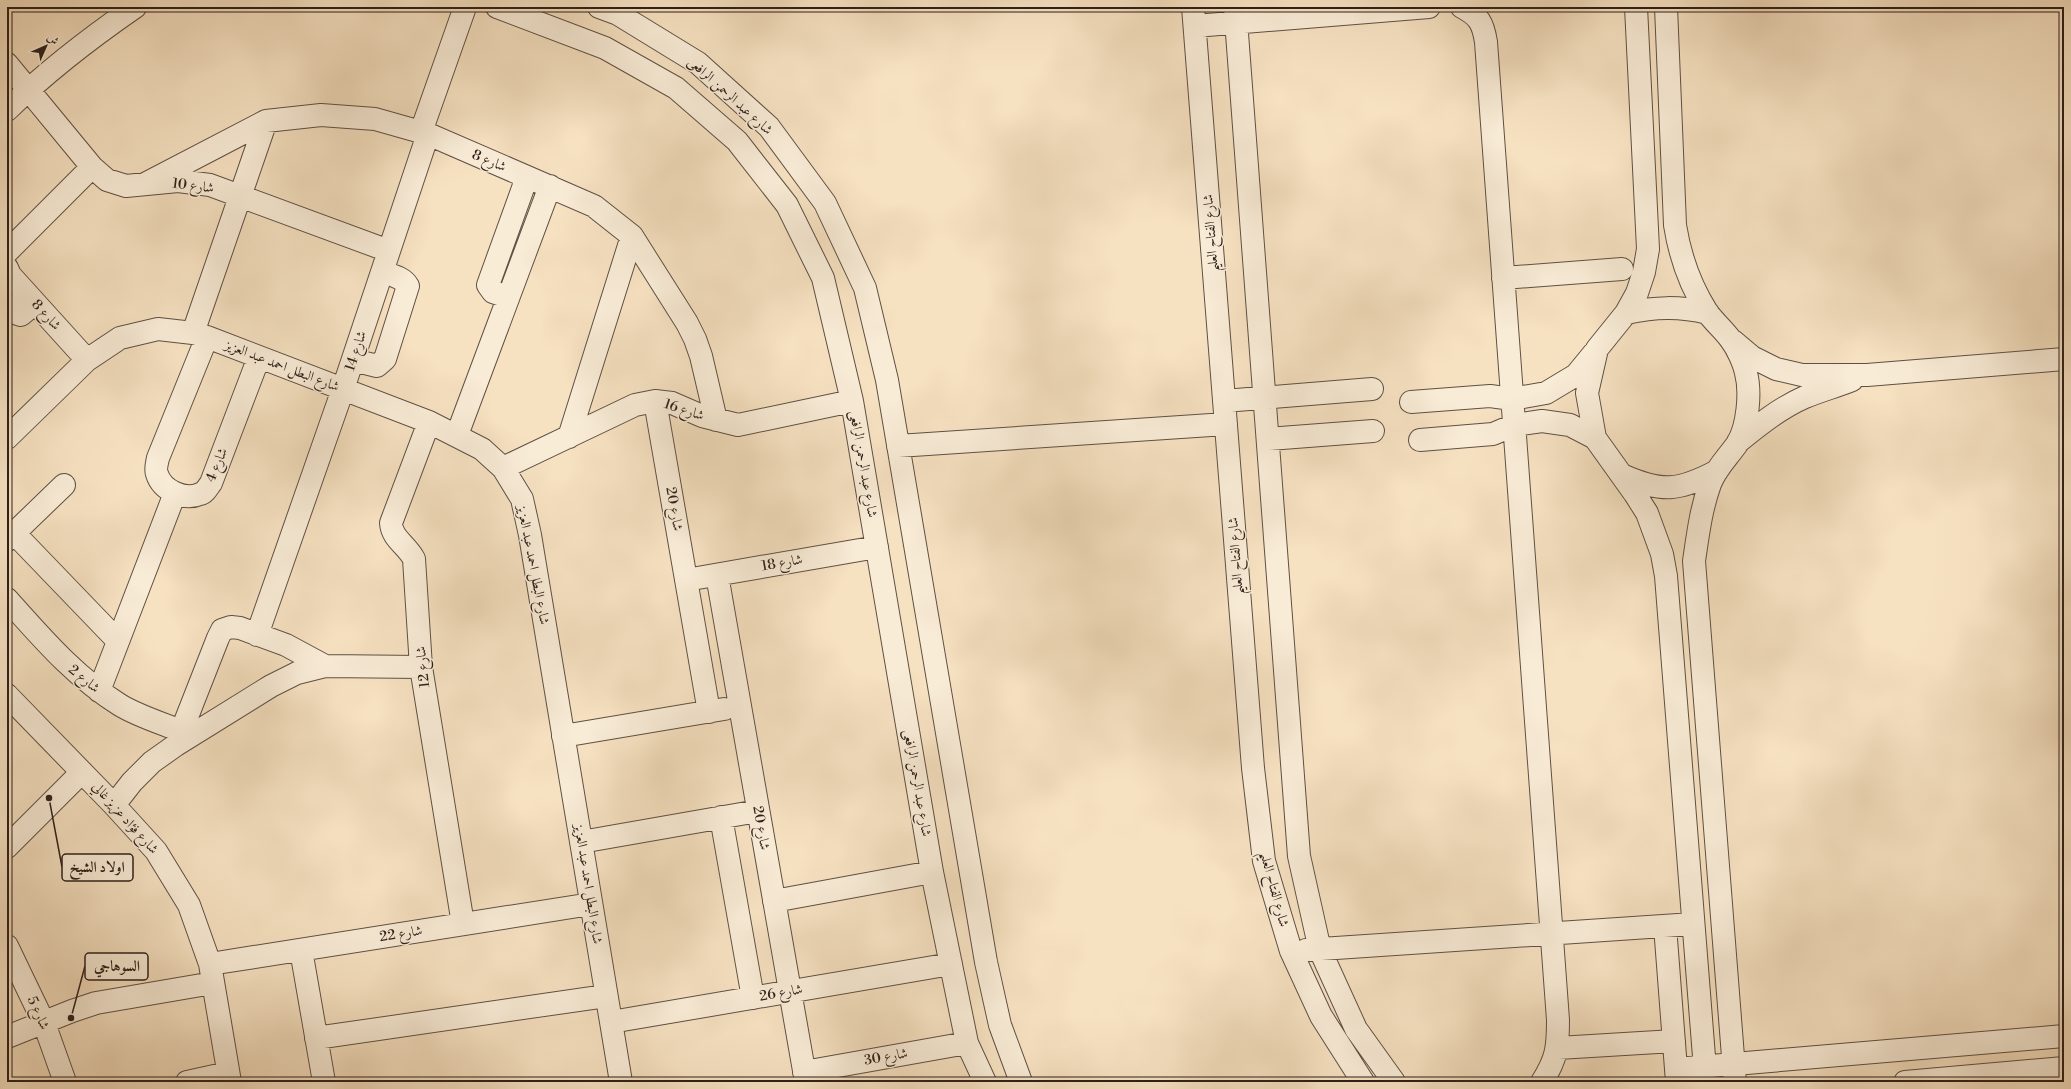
<svg xmlns="http://www.w3.org/2000/svg" width="2071" height="1089" viewBox="0 0 2071 1089" font-family="'Libre Bodoni',Amiri,serif">
  <style>
    .lines { fill: none; stroke-linecap: round; stroke-linejoin: round }
    .minor-casing { stroke: #5f5044; stroke-width: 24 }
    .minor { stroke: #f9ecd7; stroke-width: 22 }
    .labels { text-anchor: middle; dominant-baseline: central; stroke-width: 3; stroke-linejoin: round; paint-order: stroke }
    .street-label { font-size: 14px; fill: #2d1f1a; stroke: #f9ecd7 }
    .leader { fill: none; stroke: #2d1f1a; stroke-width: 1.5 }
    .callout-dot { fill: #2d1f1a; stroke: #f9ecd7; stroke-width: 1.5 }
    .callout { fill: #f9ecd7; stroke: #2d1f1a; stroke-width: 1.5 }
    .callout-label { font-size: 15px; text-anchor: middle; font-weight: bold; fill: #2d1f1a }
  </style>
  <rect width="100%" height="100%" fill="#f6e1c1"/>
  <filter id="stains"><feTurbulence type="fractalNoise" baseFrequency=".005" numOctaves="4"/><feColorMatrix values="0 0 0 0 .2 0 0 0 0 .09 0 0 0 0 .02 0 0 0 .5 -.17"/></filter>
  <radialGradient id="worn" r=".72"><stop offset=".6" stop-color="#630" stop-opacity="0"/><stop offset="1" stop-color="#630" stop-opacity=".3"/></radialGradient>
  <g class="lines">
    <defs>
      <path id="minor" d="M497 7 605 48 676 88 737 141 787 205 823 278 852 401 932 872 967 1043 985 1082
        M599 7 618 14 698 63 769 127 825 203 865 288 887 380 986 962 1000 1025 1021 1082
        M1193 7 1253 768 1264 861 1291 951 1321 1016 1363 1082
        M1235 7 1299 856 1320 950 1356 1029 1394 1082
        M1462 7C1479 16 1483 23 1486 42L1558 1020C1558 1047 1557 1058 1542 1082
        M1636 7 1648 249 1644 272 1637 293 1626 313 1597 349 1587 393 1595 438 1635 494 1647 513 1662 554 1666 576 1706 1082
        M1666 7 1675 225C1680 257 1690 285 1707 312 1714 322 1724 330 1731 340 1737 348 1744 363 1746 373 1751 392 1748 427 1737 444 1728 457 1716 468 1710 484 1701 509 1698 534 1694 561L1735 1082
        M1195 26 1429 7
        M7 64 92 167 107 180 126 186 178 181 210 185 389 251
        M7 110C46 72 90 38 135 7
        M421 132 465 7
        M145 184 266 121 321 115 375 119 428 134 594 206 632 236 687 323 695 339 701 356 716 420
        M7 252 92 167
        M7 268 10 275 87 360
        M1503 278 1622 269
        M508 297 493 292 488 285 527 177
        M7 304 15 313 21 315 35 303
        M1626 313C1655 307 1679 306 1708 313
        M193 333 266 121
        M207 337 158 458C157 463 155 469 157 474 162 490 184 501 200 494 205 493 208 487 211 483L259 357
        M1733 341 1752 357 1776 369 1802 375H1867L2064 359
        M353 360 377 366 385 359 408 286C403 277 391 275 382 272
        M655 401 709 712
        M1224 401 1372 389
        M1411 402 1490 396 1512 399 1546 393 1576 375 1594 353
        M429 422 391 523C392 539 407 545 414 559L421 667 463 924
        M457 435 550 186
        M569 437 632 236
        M7 438 87 360 120 338 158 329 193 333 207 337 429 422 482 449 503 468 522 499 530 535 621 1082
        M1268 439 1373 431
        M1420 440 1493 434 1514 425 1542 421 1570 425 1595 438
        M1738 442C1759 425 1780 408 1805 397 1820 391 1837 386 1852 380
        M898 446 1226 424
        M503 468 635 405 655 401 672 403 702 416 738 425 852 401
        M1622 475C1662 493 1679 491 1717 471
        M14 533 118 641
        M7 540 64 485
        M717 575 806 1082
        M686 580 877 547
        M7 599C42 638 75 677 120 705 138 716 161 723 181 731
        M257 635 343 389 428 134
        M99 691 175 493
        M7 695 114 805 156 851 189 905 210 964 230 1082
        M563 736 724 709
        M176 745 218 638 222 630 231 627 240 628 286 645 325 666
        M114 805 132 782 152 762 176 745 271 686 297 673 325 666 421 667
        M721 817 753 998
        M581 842 758 811
        M7 847 82 772
        M774 901 932 872
        M1665 926 1677 1082
        M7 946 44 1023 65 1082
        M301 950 324 1082
        M1306 950 1693 924
        M210 964 591 904
        M611 1022 951 964
        M7 1037 72 1011 96 1003 213 983
        M316 1038 606 996
        M1558 1048 1674 1041
        M1676 1069 2064 1036
        M804 1072 967 1043
        M187 1082 228 1073
        M1905 1082 2064 1068"/>
    </defs>
    <!-- minor casing -->
    <use href="#minor" class="minor-casing"/>
    <!-- minor -->
    <use href="#minor" class="minor"/>
  </g>
  <g class="labels">
    <!-- street labels -->
    <g class="street-label">
      <text transform="translate(730 96) rotate(42)">شارع عبد الرحمن الرافعى</text>
      <text transform="translate(489 161) rotate(23)">شارع 8</text>
      <text transform="translate(193 186) rotate(7)">شارع 10</text>
      <text transform="translate(1211 233) rotate(-94)">شارع الفتاح العليم</text>
      <text transform="translate(46 315) rotate(48)">شارع 8</text>
      <text transform="translate(356 351) rotate(-72)">شارع 14</text>
      <text transform="translate(282 366) rotate(21)">شارع البطل احمد عبد العزيز</text>
      <text transform="translate(684 410) rotate(18)">شارع 16</text>
      <text transform="translate(863 464) rotate(80)">شارع عبد الرحمن الرافعى</text>
      <text transform="translate(217 465) rotate(-67)">شارع 4</text>
      <text transform="translate(674 509) rotate(80)">شارع 20</text>
      <text transform="translate(1236 556) rotate(-94)">شارع الفتاح العليم</text>
      <text transform="translate(782 563) rotate(-10)">شارع 18</text>
      <text transform="translate(533 565) rotate(79)">شارع البطل احمد عبد العزيز</text>
      <text transform="translate(423 667) rotate(-96)">شارع 12</text>
      <text transform="translate(84 679) rotate(39)">شارع 2</text>
      <text transform="translate(917 783) rotate(80)">شارع عبد الرحمن الرافعى</text>
      <text transform="translate(125 818) rotate(48)">شارع فؤاد عزيز غالي</text>
      <text transform="translate(761 828) rotate(80)">شارع 20</text>
      <text transform="translate(588 884) rotate(81)">شارع البطل احمد عبد العزيز</text>
      <text transform="translate(1274 889) rotate(75)">شارع الفتاح العليم</text>
      <text transform="translate(401 934) rotate(-9)">شارع 22</text>
      <text transform="translate(781 993) rotate(-10)">شارع 26</text>
      <text transform="translate(38 1013) rotate(66)">شارع 5</text>
      <text transform="translate(886 1057) rotate(-10)">شارع 30</text>
    </g>
  </g>
  <!-- callouts -->
  <path class="leader" d="M49 798L62 867M71 1018L85 966"/>
  <g class="callout-dot">
    <circle cx="49" cy="798" r="4"/>
    <circle cx="71" cy="1018" r="4"/>
  </g>
  <g class="callout">
    <rect x="62" y="854" width="71" height="27" rx="4"/>
    <rect x="85" y="953" width="63" height="27" rx="4"/>
  </g>
  <g class="callout-label">
    <text x="97" y="872">اولاد الشيخ</text>
    <text x="117" y="971">السوهاجي</text>
  </g>
  <!-- margin -->
  <rect width="2071" height="1089" fill="none" stroke="#f6e1c1" stroke-width="24"/>
  <rect x="8" y="8" width="2055" height="1073" fill="none" stroke="#2d1f1a" stroke-width="2"/>
  <rect x="12" y="12" width="2047" height="1065" fill="none" stroke="#2d1f1a"/>
  <!-- north arrow -->
  <g transform="translate(46 46) rotate(45)" stroke="#f9ecd7" stroke-width="3" paint-order="stroke">
  <path d="M0-3L7 15L0 10L-7 15Z" fill="#2d1f1a"/>
  <text y="-6" font-size="11" font-weight="bold" text-anchor="middle" fill="#2d1f1a">ش</text>
  </g>
  <rect width="100%" height="100%" filter="url(#stains)"/>
  <rect width="100%" height="100%" fill="url(#worn)"/>
</svg>
